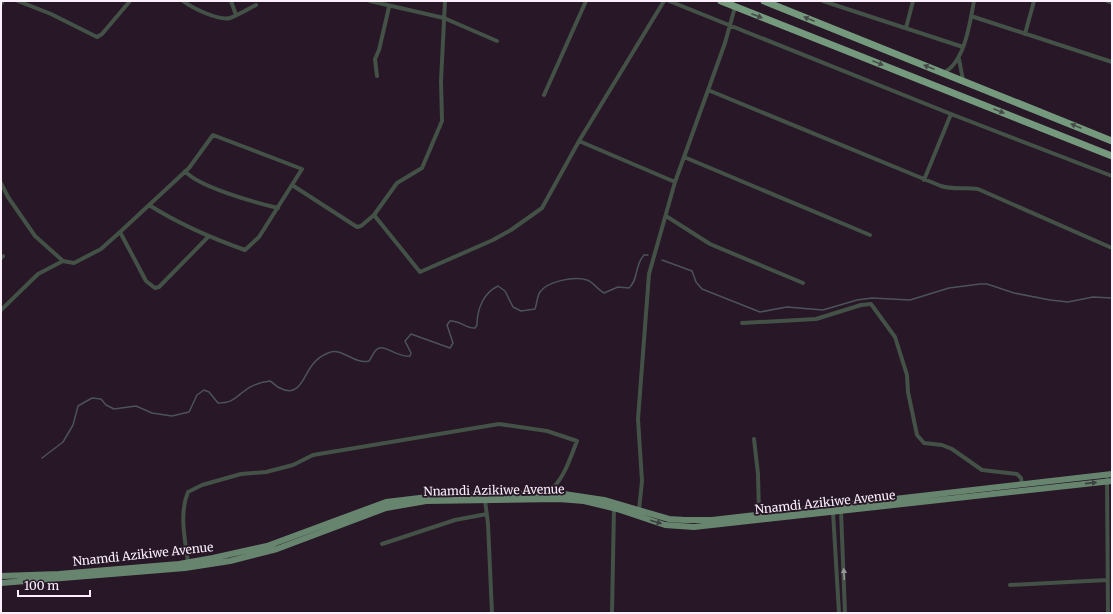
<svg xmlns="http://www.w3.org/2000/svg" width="1113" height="614" viewBox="0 0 1113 614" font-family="Merriweather,serif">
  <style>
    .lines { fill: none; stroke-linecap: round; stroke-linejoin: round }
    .stream { stroke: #4c5358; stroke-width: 1.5 }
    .street { stroke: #435146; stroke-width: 4 }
    .primary { stroke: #67856e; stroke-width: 6 }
    .highway { stroke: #75997d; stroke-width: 7 }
    .oneway { fill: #464b49 }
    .oneway2 { fill: #3d3e40 }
    .oneway3 { fill: #959897 }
    .labels { text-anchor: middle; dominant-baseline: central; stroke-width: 4; stroke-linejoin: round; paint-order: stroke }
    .street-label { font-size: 12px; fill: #faeffa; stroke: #271727 }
  </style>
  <rect width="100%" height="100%" fill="#271727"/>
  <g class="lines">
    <!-- stream -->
    <path class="stream" d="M662 260 692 271 696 282 702 289 760 312 787 307 823 310 857 300 872 298 910 300 949 288 980 284H987L1014 293 1050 300 1068 302 1093 297 1112 298
      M42 458 63 442 73 425 78 406 92 398 101 399 106 405 114 409 136 406 152 413 172 416 189 412 197 395 204 390 209 392 218 403C231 403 234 399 243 392 250 386 261 382 270 381 274 383 276 387 280 388 300 399 304 374 313 364 317 359 323 355 328 353 341 346 354 365 369 361 372 357 373 353 376 350 384 342 396 358 410 356L411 353 405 341 411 334 450 348 453 343 447 325 450 321C460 320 466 329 475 328L477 325C477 310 483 293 498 286L505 291 513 307 521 311 535 309C537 304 537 296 540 292 548 281 574 276 587 280 593 282 597 289 604 293L618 287 629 288C639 279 634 266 644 255H648"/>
    <!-- street -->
    <path class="street" d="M18 1 51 14 97 37 102 34 130 1
      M183 1C192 8 219 21 230 18 239 15 248 9 256 5
      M231 1 236 15
      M370 1 444 18 497 41
      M669 1 951 114 1112 176
      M823 1 963 47
      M1107 1 1112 3
      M1 4 3 1
      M971 16 1112 62
      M906 28 913 1
      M1025 34 1034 1
      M959 59 963 80
      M943 73C965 63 970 22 974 1
      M377 76 375 59 379 50 389 7
      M708 90 941 186C953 190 965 187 978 189L1112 248
      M544 95 586 1
      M579 141 675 182
      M684 157 870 235
      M185 171C198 187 257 203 278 208
      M924 180 951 114
      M1 183 8 197 35 236 63 261 74 263 101 249 120 232 189 168 213 135 302 169 259 237 245 250C211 238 179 224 149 205
      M292 185 357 227 361 226 374 215 397 183 422 168 442 121 441 81 445 1
      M374 215 420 272 493 240 511 230 542 208 579 141 664 1
      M666 216 710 244 803 283
      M120 232 146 281 155 288 159 287 209 236
      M1 258 3 256
      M1 310 38 274 63 261
      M742 323 816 319 861 305 871 304 895 337 907 375 908 392 917 435 924 443 942 445 952 449 982 470 1017 474 1021 478 1022 484
      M754 439 758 474 759 514
      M1107 479 1108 613
      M485 500 488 524 492 613
      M639 510 642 481 638 419 649 274 675 182 725 43 735 7
      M841 511 845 613
      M833 512 839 613
      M382 544 455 520 487 514
      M188 562C185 540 179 513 188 492L202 485 241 474 266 472 293 465 313 455 499 424 547 431 577 441C569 461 564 479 548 493
      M1010 585 1107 580
      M612 613 614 507"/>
    <!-- primary -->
    <path class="primary" d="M1 576 59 574 179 564 213 558 267 546 386 502 428 497 544 493 564 494 604 500 669 519 685 520H712L1112 474
      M1 583 185 568 230 561 277 549 386 508 426 501 559 499 584 501 617 509 665 525 694 527 1112 481"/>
    <!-- highway -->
    <path class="highway" d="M721 1 1112 156
      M764 1 1112 141"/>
  </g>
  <!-- one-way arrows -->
  <defs><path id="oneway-solid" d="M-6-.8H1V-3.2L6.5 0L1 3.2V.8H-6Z"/></defs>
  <g class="oneway">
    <use href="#oneway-solid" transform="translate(757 16) rotate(21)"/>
    <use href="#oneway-solid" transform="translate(809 19) rotate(-158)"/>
    <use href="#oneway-solid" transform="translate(878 63) rotate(22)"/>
    <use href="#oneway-solid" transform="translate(929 67) rotate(-159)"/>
    <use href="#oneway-solid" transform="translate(999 111) rotate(22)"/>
    <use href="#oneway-solid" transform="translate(1076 126) rotate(-158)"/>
  </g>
  <g class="oneway2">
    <use href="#oneway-solid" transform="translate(1091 483) rotate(-6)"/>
    <use href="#oneway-solid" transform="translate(656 522) rotate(16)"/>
  </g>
  <use class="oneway3" href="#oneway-solid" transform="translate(844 574) rotate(-93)"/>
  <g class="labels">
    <!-- street labels -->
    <g class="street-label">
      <text transform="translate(494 490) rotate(-1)">Nnamdi Azikiwe Avenue</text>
      <text transform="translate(825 502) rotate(-6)">Nnamdi Azikiwe Avenue</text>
      <text transform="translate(143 554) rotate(-6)">Nnamdi Azikiwe Avenue</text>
    </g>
  </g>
  <!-- border -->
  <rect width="1113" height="614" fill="none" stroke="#faeffa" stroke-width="4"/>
  <!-- scale -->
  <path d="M18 590v6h72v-6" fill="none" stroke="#faeffa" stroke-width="2"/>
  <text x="24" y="590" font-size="12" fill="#faeffa" stroke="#271727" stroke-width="3" paint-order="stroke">100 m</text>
</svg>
